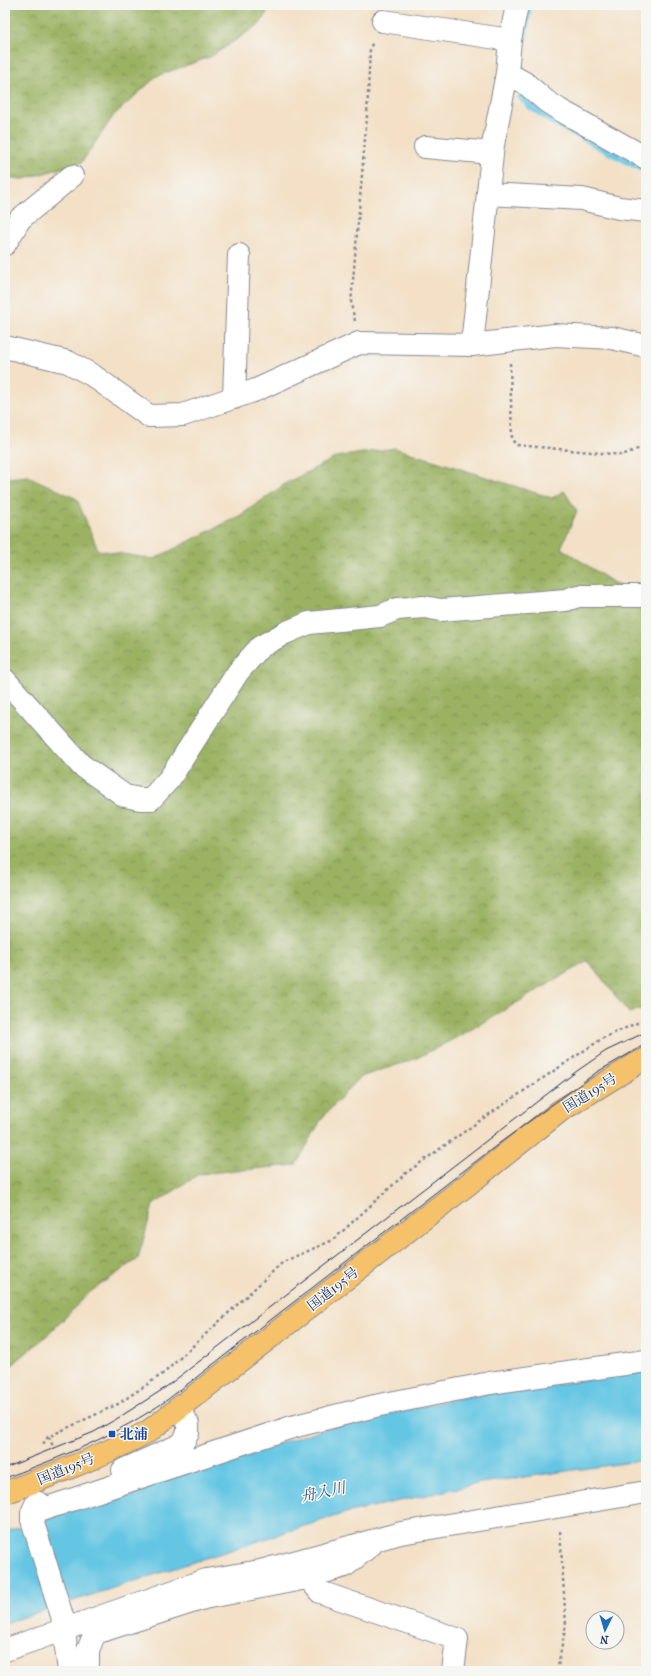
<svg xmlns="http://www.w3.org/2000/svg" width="651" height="1676" viewBox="0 0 651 1676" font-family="'IM FELL French Canon','Noto Serif JP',serif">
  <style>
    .forest { fill: url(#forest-crowns); stroke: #5b7060 }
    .water { fill: #65c6e3; stroke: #407aa0 }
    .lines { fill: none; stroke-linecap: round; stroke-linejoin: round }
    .stream { stroke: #65c6e3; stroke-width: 7 }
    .minor-casing { stroke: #878892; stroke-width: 24 }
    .trunk-casing { stroke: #878892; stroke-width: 24 }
    .path { stroke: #878892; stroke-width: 2.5; stroke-dasharray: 3 3; stroke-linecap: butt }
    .minor { stroke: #fff; stroke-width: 22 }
    .trunk { stroke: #f5c16b; stroke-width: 22 }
    .tram { stroke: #1b2f5e; stroke-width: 1 }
    .transit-dot { fill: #1a4fb4; stroke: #f6f6f2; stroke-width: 1.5 }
    .labels { text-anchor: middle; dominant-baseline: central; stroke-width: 3; stroke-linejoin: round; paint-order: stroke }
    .street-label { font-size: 14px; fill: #1b2f5e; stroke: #f6f6f2 }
    .transit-label { font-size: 14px; font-weight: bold; fill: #164399; stroke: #f6f6f2; text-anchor: start }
    .water-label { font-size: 15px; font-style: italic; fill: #2e557f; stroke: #f6f6f2 }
  </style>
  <defs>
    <pattern id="forest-crowns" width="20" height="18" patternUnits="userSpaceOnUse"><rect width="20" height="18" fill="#9bb263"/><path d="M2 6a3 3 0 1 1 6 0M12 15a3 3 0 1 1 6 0" fill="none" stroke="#7e9155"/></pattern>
  </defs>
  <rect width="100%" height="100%" fill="#f6f6f2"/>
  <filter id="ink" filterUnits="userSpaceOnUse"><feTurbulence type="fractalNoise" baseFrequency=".025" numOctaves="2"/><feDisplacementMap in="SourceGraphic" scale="8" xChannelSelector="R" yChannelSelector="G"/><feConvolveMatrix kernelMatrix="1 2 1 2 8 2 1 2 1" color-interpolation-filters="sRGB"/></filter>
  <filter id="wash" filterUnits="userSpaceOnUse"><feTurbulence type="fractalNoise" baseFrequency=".012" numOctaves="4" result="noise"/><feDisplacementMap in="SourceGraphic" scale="16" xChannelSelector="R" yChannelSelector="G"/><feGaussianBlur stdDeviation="0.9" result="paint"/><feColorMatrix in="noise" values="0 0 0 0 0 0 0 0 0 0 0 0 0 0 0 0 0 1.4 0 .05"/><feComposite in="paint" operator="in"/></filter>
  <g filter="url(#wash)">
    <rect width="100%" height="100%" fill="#f3e0c6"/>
    <!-- forest -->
    <path class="forest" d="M5 5H271L260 24 210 57 157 76 114 115 82 162 24 179 5 178Z
      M395 448 552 498 564 491 577 511 561 548 646 604V1007L629 1013 588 961 465 1033 415 1059 360 1077 322 1118 296 1165 199 1174 153 1205 138 1259 90 1292 51 1332 5 1371V478L28 476 77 499 98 550 154 559 241 515 288 482 337 457Z"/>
    <!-- water -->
    <path class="water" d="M646 1372V1460L481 1483 345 1513 5 1623V1532L327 1428 469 1396Z"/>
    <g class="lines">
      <!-- stream -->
      <path class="stream" d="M520 56 529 5
        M521 97 530 106 557 124 646 171"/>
    </g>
  </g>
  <g filter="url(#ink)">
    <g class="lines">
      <defs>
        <path id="minor" d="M383 21 510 40
          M507 73 525 83 546 101 560 110 646 158
          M425 147 492 153
          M488 194 582 199 619 208 646 211
          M5 244 20 219 72 176
          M472 345 493 145 507 73 510 40 517 5
          M5 347 68 362 92 375 149 416 183 415 256 390 359 343 472 345 555 335 612 338 646 346
          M234 398 239 255
          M5 680 81 765 125 796 140 799H151L170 778 238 672 260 647 285 633 309 623 380 616 397 609 424 607 441 610 566 600 578 596H646
          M123 1470 182 1444 188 1433V1424L179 1408
          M39 1503 36 1504 32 1513V1520L62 1616 69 1671
          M32 1513 292 1427 375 1406 490 1383 646 1361
          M308 1577 320 1592 457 1639 453 1671
          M5 1650 206 1580 260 1571 401 1533 646 1492
          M88 1671V1650L95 1633 204 1598 297 1580 345 1566 371 1545"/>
        <path id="trunk" d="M5 1493C54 1474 103 1456 149 1431L467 1185 560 1111 636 1064 646 1059"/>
      </defs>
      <!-- minor casing -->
      <use href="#minor" class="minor-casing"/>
      <!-- trunk casing -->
      <use href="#trunk" class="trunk-casing"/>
      <!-- path -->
      <path class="path" d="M355 321 351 304 367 116 370 48 373 42
        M510 363 512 440 517 445 622 455 646 446
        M49 1437 54 1449
        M43 1444 48 1437 118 1404 164 1373 283 1262 333 1240 406 1173 485 1117 603 1038 646 1019
        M557 1671 566 1625 560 1531"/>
      <!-- minor -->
      <use href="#minor" class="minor"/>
      <!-- trunk -->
      <use href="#trunk" class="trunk"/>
      <!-- tram -->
      <path class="tram" d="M5 1468 94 1432 118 1418 162 1390 577 1071 606 1051 646 1032
        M5 1478C62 1457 117 1435 167 1400L501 1142 597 1072 646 1044"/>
    </g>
  </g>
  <!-- markers -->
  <rect class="transit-dot" x="108" y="1430" width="8" height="8" rx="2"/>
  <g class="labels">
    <!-- street labels -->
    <g class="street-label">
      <text transform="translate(590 1093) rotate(-32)">国道195号</text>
      <text transform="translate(333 1289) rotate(-38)">国道195号</text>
      <text transform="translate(66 1469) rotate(-22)">国道195号</text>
    </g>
    <!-- transit labels -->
    <g class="transit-label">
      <text x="120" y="1434">北浦</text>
    </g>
    <!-- water labels -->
    <g class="water-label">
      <text transform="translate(323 1492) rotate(-12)">舟入川</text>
    </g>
  </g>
  <!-- margin -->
  <rect width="651" height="1676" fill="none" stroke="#f6f6f2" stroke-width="20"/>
  <!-- north arrow -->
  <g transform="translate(605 1630) rotate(185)"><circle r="19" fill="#f6f6f2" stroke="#9ea6b7"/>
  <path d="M0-3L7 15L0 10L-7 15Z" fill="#1f6fb2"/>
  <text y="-6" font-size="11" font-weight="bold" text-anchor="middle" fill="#1b2f5e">N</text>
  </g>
</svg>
